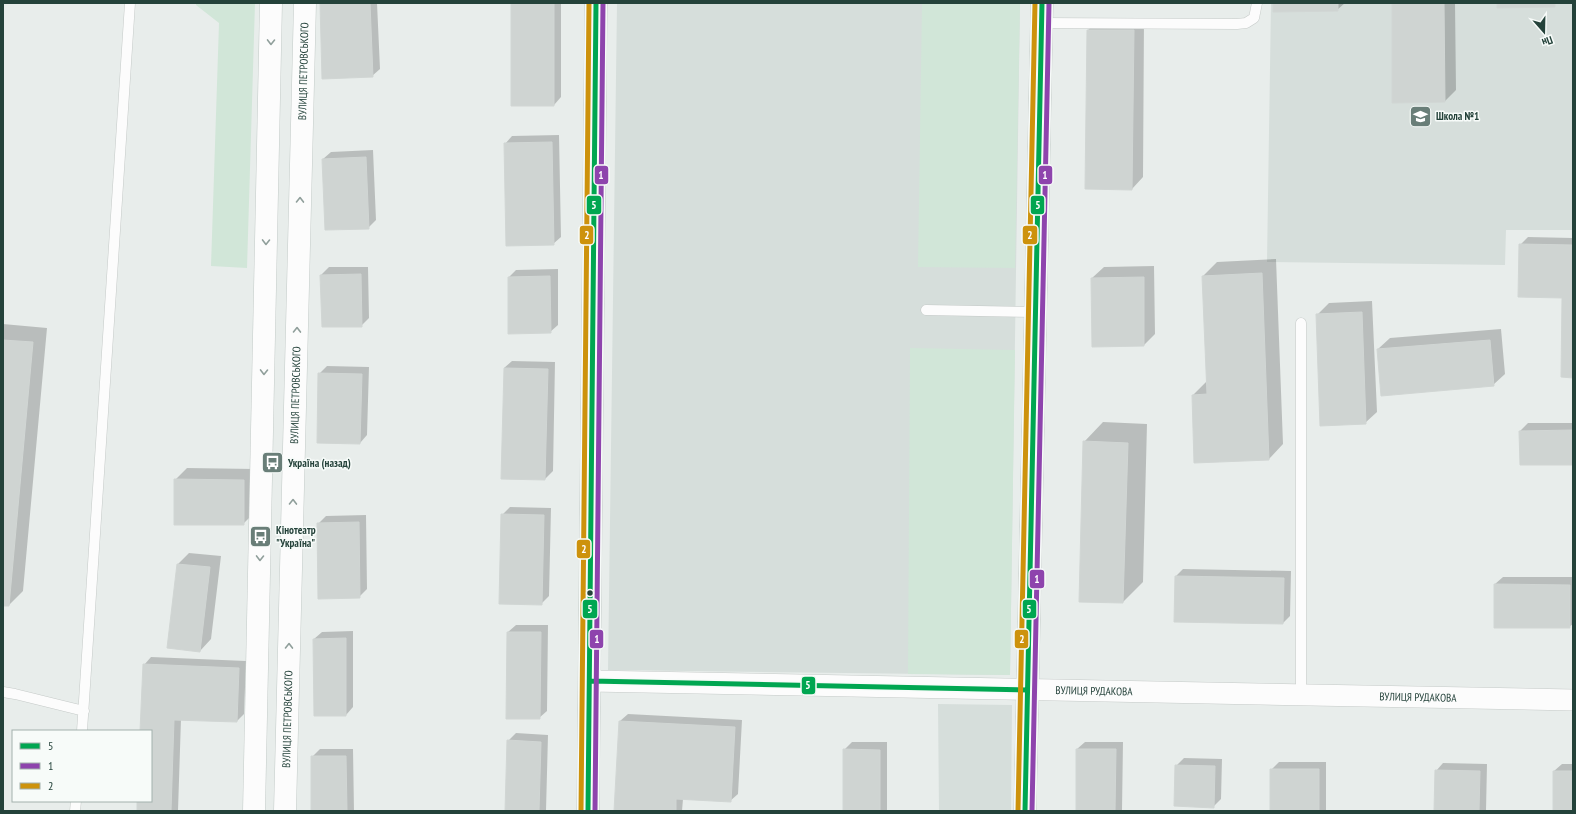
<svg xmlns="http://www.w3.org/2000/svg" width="1576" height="814" viewBox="0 0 1576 814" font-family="'PT Sans Narrow',sans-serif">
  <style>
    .built { fill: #d6dedb }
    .green { fill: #d1e6d8 }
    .shadow { fill: #0003 }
    .building { fill: #cfd4d2; stroke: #d1d6d4 }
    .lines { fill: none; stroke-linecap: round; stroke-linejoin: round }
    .lane-casing { stroke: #c5cac8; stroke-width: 11 }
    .street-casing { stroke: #c5cac8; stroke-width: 22 }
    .secondary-casing { stroke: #c3cbc8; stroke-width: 23 }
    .lane { stroke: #fcfcfc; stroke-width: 10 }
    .street { stroke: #fcfcfc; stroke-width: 21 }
    .secondary { stroke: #fcfcfc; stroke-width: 22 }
    .bus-1-casing { stroke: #f7fbf9; stroke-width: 8 }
    .bus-2-casing { stroke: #f7fbf9; stroke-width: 8 }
    .bus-3-casing { stroke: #f7fbf9; stroke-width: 8 }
    .bus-1 { stroke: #00a651; stroke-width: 5 }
    .bus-2 { stroke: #8e44ad; stroke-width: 5 }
    .bus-3 { stroke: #cd920c; stroke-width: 5 }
    .oneway { stroke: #909f9b }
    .bus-dot { fill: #24423a; stroke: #f7fbf9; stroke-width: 1.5 }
    .labels { text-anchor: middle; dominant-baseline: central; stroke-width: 3; stroke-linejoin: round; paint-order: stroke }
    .street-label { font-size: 11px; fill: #24423a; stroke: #f7fbf9 }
    .poi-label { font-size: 11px; font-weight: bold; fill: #24423a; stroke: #f7fbf9; text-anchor: start }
    .line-badge { stroke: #f7fbf9; stroke-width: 1.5 }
    .badge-label { font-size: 11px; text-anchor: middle; font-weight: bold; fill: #fff }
  </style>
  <rect width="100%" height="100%" fill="#e8edeb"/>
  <!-- built -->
  <path class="built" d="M617 3H1020L1010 675 608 670Z
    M1271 3H1573V230H1506L1505 265 1267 262Z
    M938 704 1012 705 1011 811H939Z"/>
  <!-- green -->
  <path class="green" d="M196 3H255L247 268 211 266 219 23 196 5Z
    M922 3H1020L1015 268 918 267Z
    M910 348 1015 350 1010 675 908 674Z"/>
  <!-- shadow -->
  <path class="shadow" d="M321 3H377L380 69 372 76Z
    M512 3H561V97L554 105Z
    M1274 3H1345L1337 10Z
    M1393 3H1455L1456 90 1445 101Z
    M1099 19H1144L1143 177 1132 189 1088 30Z
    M559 135 561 237 553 244 505 144 512 136Z
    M373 150 376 220 368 228 323 159 331 152Z
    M1528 237 1573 238V377L1563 297 1520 245Z
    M1276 259 1283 444 1269 459 1195 462 1193 395 1207 381 1203 276 1217 262Z
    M1154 266 1155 334 1144 345 1093 346 1092 278 1104 267Z
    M329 267H368L369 318 361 326 321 275Z
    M558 269V325L550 332 509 277 516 270Z
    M1372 301 1377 412 1365 423 1318 314 1329 303Z
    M3 324 47 328 23 591 9 605H3Z
    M1501 329 1505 374 1493 385 1378 349 1390 338Z
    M512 361 555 362 553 471 545 479 504 368Z
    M327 366 369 367 367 435 360 443 319 374Z
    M1103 422 1147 424 1143 582 1123 602 1080 601 1084 442Z
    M1528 423H1573V464L1520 431Z
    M187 468 255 469V512L243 524 175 480Z
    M510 507 551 508 549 596 541 604 502 515Z
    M366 515 367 589 359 597 318 524 326 516Z
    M189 553 221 556 211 639 200 651 178 564Z
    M1183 569 1291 571 1290 616 1283 623 1176 576Z
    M1503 577H1573V624L1569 627 1495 584Z
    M516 625H548L547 711 539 718 508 632Z
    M353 631V707L346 715 314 639 322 632Z
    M151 657 246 661 244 714 237 721 181 719 178 811H138V801H151V731H141L144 665Z
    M628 714 742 720 738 794 730 801 683 799 682 811H615L620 721Z
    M516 733 548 735 546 811H506L508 741Z
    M852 742H887V811H844V750Z
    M1085 742H1123L1122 811H1077V749Z
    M320 749H353L354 811H312V757Z
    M1184 758 1222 759 1221 799 1213 807 1176 766Z
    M1279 762H1326V811H1271V770Z
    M1443 763 1487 764 1486 811H1435L1436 771Z
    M1562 764H1573V810L1554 771Z"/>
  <!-- building -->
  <path class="building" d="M320 3H370L373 77 322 79Z
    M511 3H554V106H511Z
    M1273 3H1338V11L1273 12Z
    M1392 3H1444L1445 102 1392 103Z
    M1497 3H1555V7L1497 8Z
    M1087 30H1134L1132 190 1085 189Z
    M552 142 554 245 506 246 504 143Z
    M366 157 369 229 325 230 322 159Z
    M1519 244 1573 245V378L1561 377 1562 298 1518 297Z
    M1262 273 1269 460 1194 463 1192 395 1207 394 1202 276Z
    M361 274 362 327H322L320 275Z
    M550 276 551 333 508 334V277Z
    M1144 277V346L1092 347 1091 278Z
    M1362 312 1366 424 1320 426 1316 314Z
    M3 340 33 342 9 606H3Z
    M1490 340 1494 386 1381 396 1377 349Z
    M504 368 548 369 545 480 501 479Z
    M318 373 362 374 360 444 317 443Z
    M1573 430V465H1520L1519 431Z
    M1083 441 1128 443 1123 603 1079 602Z
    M174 479 244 480V525H174Z
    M501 514 544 515 542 605 499 604Z
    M359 522 360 598 318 599 317 523Z
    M177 564 210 567 200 652 167 648Z
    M1175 576 1284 578 1283 624 1174 622Z
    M1494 584 1570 585V628H1494Z
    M507 632H541L540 719H506Z
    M346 638V716H314L313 639Z
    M143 664 239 668 237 722 174 720 171 811H137V801H151V731H140Z
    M619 721 735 727 731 802 676 799V811H614Z
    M507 740 541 742 539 811H505Z
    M843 749 880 750V811H843Z
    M1076 749H1116L1115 811H1076Z
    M311 756H346L347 811H311Z
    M1175 765 1215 766 1214 808 1174 806Z
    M1270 769H1319V811H1270Z
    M1435 770 1480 771 1479 811H1434Z
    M1553 771H1573V811H1553Z"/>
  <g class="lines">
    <defs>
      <path id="lane" d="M1041 23 1237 24 1246 23 1254 18 1257 3
        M926 310 1035 312
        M3 692 15 694 84 711
        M1301 695V323
        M82 731 130 3
        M75 811 76 801"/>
      <g id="street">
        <path id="s1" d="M590 681 1573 700"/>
      </g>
      <g id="secondary">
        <path d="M254 811 271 3"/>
        <path id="s2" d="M285 811 305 3"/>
        <path d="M588 811 596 3"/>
        <path d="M1025 811 1042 3"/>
      </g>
    </defs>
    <!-- lane casing -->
    <use href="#lane" class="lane-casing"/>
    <!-- street casing -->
    <use href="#street" class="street-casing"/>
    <!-- secondary casing -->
    <use href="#secondary" class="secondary-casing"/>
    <!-- lane -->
    <use href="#lane" class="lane"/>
    <!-- street -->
    <use href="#street" class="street"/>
    <!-- secondary -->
    <use href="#secondary" class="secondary"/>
    <defs>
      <path id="bus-1" d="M590 681 1027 690
        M588 811 596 3
        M1025 811 1042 3"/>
      <path id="bus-2" d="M595 811 603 3
        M1032 811 1049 3"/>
      <path id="bus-3" d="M581 811 589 3
        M1018 811 1035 3"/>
    </defs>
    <!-- bus-1 casing -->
    <use href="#bus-1" class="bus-1-casing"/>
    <!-- bus-2 casing -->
    <use href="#bus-2" class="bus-2-casing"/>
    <!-- bus-3 casing -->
    <use href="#bus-3" class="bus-3-casing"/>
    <!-- bus-1 -->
    <use href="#bus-1" class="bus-1"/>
    <!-- bus-2 -->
    <use href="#bus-2" class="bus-2"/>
    <!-- bus-3 -->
    <use href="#bus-3" class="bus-3"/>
  </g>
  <!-- one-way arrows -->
  <defs><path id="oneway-chevron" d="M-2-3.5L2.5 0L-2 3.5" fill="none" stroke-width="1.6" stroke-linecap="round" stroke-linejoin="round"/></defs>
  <g class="oneway">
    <use href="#oneway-chevron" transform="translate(271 42) rotate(91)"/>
    <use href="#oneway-chevron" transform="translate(300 200) rotate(-89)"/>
    <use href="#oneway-chevron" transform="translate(266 242) rotate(91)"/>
    <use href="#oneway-chevron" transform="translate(297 330) rotate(-89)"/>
    <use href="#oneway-chevron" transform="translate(264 372) rotate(91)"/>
    <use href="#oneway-chevron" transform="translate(293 502) rotate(-89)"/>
    <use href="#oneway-chevron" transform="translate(260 558) rotate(91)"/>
    <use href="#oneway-chevron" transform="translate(289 646) rotate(-89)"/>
  </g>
  <!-- icons -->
  <defs>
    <symbol id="school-square" viewBox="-11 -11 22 22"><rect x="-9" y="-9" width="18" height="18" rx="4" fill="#697e78" stroke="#f7fbf9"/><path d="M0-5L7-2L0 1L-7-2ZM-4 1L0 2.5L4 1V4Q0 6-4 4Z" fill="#fff"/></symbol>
    <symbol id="bus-square" viewBox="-11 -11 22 22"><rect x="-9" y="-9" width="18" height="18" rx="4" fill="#697e78" stroke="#f7fbf9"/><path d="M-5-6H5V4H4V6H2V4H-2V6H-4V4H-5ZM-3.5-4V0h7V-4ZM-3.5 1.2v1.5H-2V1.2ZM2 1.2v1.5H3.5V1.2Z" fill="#fff"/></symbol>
  </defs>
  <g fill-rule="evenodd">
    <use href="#school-square" x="1408" y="104" width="25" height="25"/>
    <use href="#bus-square" x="260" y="450" width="25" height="25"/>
    <use href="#bus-square" x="248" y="524" width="25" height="25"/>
  </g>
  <!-- markers -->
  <circle class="bus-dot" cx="590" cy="593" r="3.5"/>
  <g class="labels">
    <!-- street labels -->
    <g class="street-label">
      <text stroke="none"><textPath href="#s2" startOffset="740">ВУЛИЦЯ ПЕТРОВСЬКОГО</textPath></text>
      <text stroke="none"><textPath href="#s2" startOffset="416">ВУЛИЦЯ ПЕТРОВСЬКОГО</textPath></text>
      <text stroke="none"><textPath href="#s1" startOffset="504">ВУЛИЦЯ РУДАКОВА</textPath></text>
      <text stroke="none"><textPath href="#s1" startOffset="828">ВУЛИЦЯ РУДАКОВА</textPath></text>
      <text stroke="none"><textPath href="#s2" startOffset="92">ВУЛИЦЯ ПЕТРОВСЬКОГО</textPath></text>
    </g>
    <!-- poi labels -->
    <g class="poi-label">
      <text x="1436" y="116">Школа №1</text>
      <text x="288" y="463">Україна (назад)</text>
      <text x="276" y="530">Кінотеатр<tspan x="276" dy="13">"Україна"</tspan></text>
    </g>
  </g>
  <g class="line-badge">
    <rect x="594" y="165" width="15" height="20" rx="4" fill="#8e44ad"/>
    <rect x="1038" y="165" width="15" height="20" rx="4" fill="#8e44ad"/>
    <rect x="1030" y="195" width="15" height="20" rx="4" fill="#00a651"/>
    <rect x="586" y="195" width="16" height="20" rx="4" fill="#00a651"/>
    <rect x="1022" y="225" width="16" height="20" rx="4" fill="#cd920c"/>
    <rect x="579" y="225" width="15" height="20" rx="4" fill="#cd920c"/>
    <rect x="576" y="539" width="15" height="20" rx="4" fill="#cd920c"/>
    <rect x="1029" y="569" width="16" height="20" rx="4" fill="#8e44ad"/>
    <rect x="582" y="599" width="16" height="20" rx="4" fill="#00a651"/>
    <rect x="1022" y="599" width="15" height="20" rx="4" fill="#00a651"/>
    <rect x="1014" y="629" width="15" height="20" rx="4" fill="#cd920c"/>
    <rect x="589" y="629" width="15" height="20" rx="4" fill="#8e44ad"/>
    <rect x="801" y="676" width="15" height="19" rx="4" fill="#00a651"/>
  </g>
  <g class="badge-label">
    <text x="601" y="179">1</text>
    <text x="1045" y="179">1</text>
    <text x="1038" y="209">5</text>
    <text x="594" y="209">5</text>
    <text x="1030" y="239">2</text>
    <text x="587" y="239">2</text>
    <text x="584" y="553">2</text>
    <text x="1037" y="583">1</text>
    <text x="590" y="613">5</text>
    <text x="1029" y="613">5</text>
    <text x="1022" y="643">2</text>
    <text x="597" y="643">1</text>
    <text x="808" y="689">5</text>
  </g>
  <!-- border -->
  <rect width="1576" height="814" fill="none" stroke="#24423a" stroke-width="8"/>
  <!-- legend -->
  <rect x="12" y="730" width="140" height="72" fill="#f7fbf9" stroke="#a3b1ad"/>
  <rect x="20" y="743" width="20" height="6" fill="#00a651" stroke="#a3b1ad"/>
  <text x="48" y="750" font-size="12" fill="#24423a">5</text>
  <rect x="20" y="763" width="20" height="6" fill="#8e44ad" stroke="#a3b1ad"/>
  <text x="48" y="770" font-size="12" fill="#24423a">1</text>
  <rect x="20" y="783" width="20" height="6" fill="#cd920c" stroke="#a3b1ad"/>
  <text x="48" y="790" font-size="12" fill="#24423a">2</text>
  <!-- north arrow -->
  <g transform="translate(1544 32) rotate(160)" stroke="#f7fbf9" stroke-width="3" paint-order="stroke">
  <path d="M0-3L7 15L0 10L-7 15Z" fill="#24423a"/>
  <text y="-6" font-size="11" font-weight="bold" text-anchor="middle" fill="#24423a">Пн</text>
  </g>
</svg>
